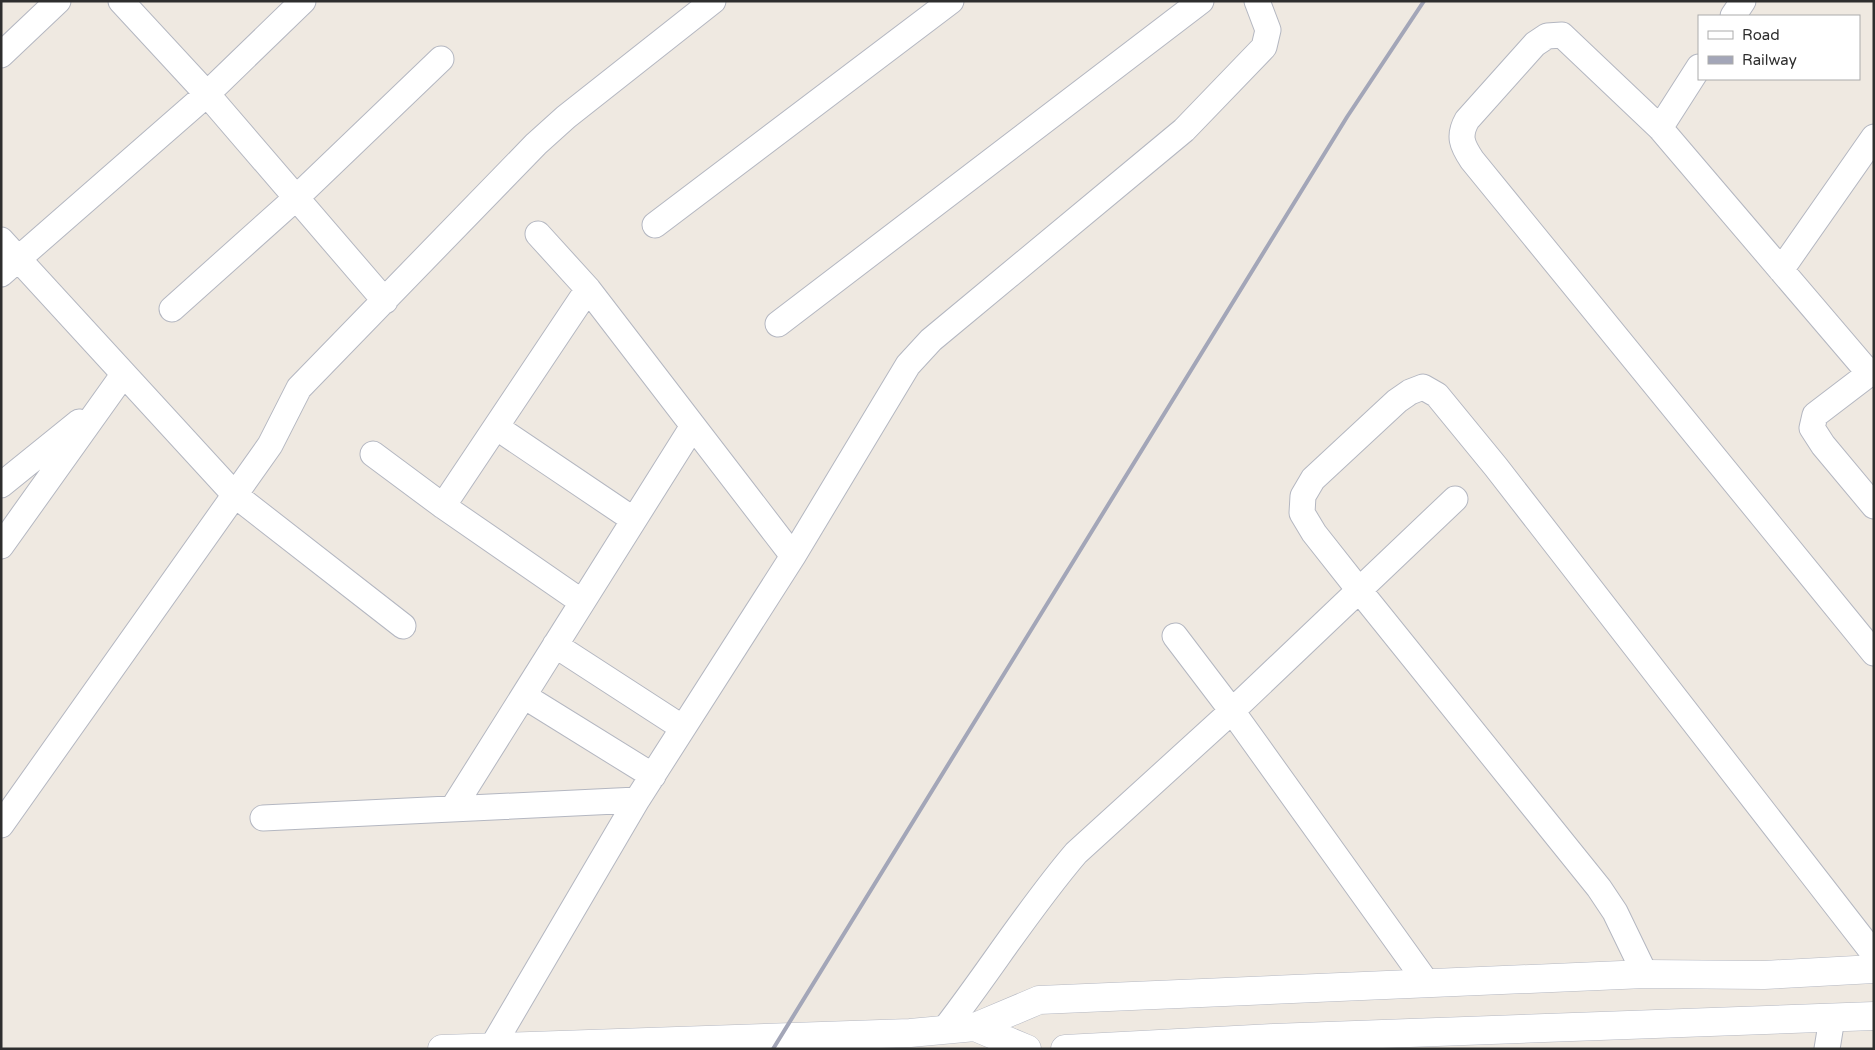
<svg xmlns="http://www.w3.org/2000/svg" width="1875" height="1050" viewBox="0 0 1875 1050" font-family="'Varela Round',sans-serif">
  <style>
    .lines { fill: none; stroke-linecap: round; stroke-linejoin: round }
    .street-casing { stroke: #b4b7c1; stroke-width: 27 }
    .secondary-casing { stroke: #b4b7c1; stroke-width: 29 }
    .street { stroke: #fff; stroke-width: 25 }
    .secondary { stroke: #fff; stroke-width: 28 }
    .rail { stroke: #a3a6b8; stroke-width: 4 }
  </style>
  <rect width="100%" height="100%" fill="#efe9e1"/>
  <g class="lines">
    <defs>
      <path id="street" d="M121 1 207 94 385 301
        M1733 16 1743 1
        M1 55 58 1
        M1660 128 1699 67
        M655 225 951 1
        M538 234 588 289 793 556
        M1 240 235 495 403 626
        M1781 270 1874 137
        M1 274 207 94 303 1
        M172 309 296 198 441 59
        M778 324 1201 1
        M1874 370 1815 415 1812 428 1823 445 1874 506
        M1869 373 1660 128 1562 35 1547 36 1535 44 1467 120C1458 136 1462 145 1472 160L1874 653
        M496 427 634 520
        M373 454 443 506 582 602
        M1 485 79 422
        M443 506 588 289
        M1 546 123 375
        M1175 636 1232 711 1427 983
        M555 645 683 728
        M524 696 653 776
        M453 808 693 426
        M263 818 637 800
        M1 825 270 445 299 388 536 144 566 117 713 1
        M1645 974 1615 912 1599 888 1359 590 1314 533 1302 513 1303 496 1313 479 1397 401 1410 392 1423 387 1437 395 1496 467 1874 954
        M944 1030C989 972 1028 909 1076 853L1232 711 1455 499
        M492 1047 637 800 793 556 908 365 931 340 1184 130 1264 47 1268 30 1257 1
        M1827 1049 1832 1018"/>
      <path id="secondary" d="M975 1027 1027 1049
        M442 1049 910 1033 975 1027 1039 1000 1645 974 1764 975 1874 969
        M1065 1049 1273 1038 1874 1016"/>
    </defs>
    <!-- street casing -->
    <use href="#street" class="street-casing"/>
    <!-- secondary casing -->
    <use href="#secondary" class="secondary-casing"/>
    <!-- street -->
    <use href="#street" class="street"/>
    <!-- secondary -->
    <use href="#secondary" class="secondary"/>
    <!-- rail -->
    <path class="rail" d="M773 1049 1347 117 1424 1"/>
  </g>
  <!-- border -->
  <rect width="1875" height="1050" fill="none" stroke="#2e2e2e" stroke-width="5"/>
  <!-- legend -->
  <rect x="1698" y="15" width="162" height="65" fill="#ffffff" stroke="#ababab"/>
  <rect x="1708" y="31" width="25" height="8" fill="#ffffff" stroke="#ababab"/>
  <text x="1742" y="40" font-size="15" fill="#2e2e2e">Road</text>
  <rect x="1708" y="56" width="25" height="8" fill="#a3a6b8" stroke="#ababab"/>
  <text x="1742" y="65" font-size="15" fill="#2e2e2e">Railway</text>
</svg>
